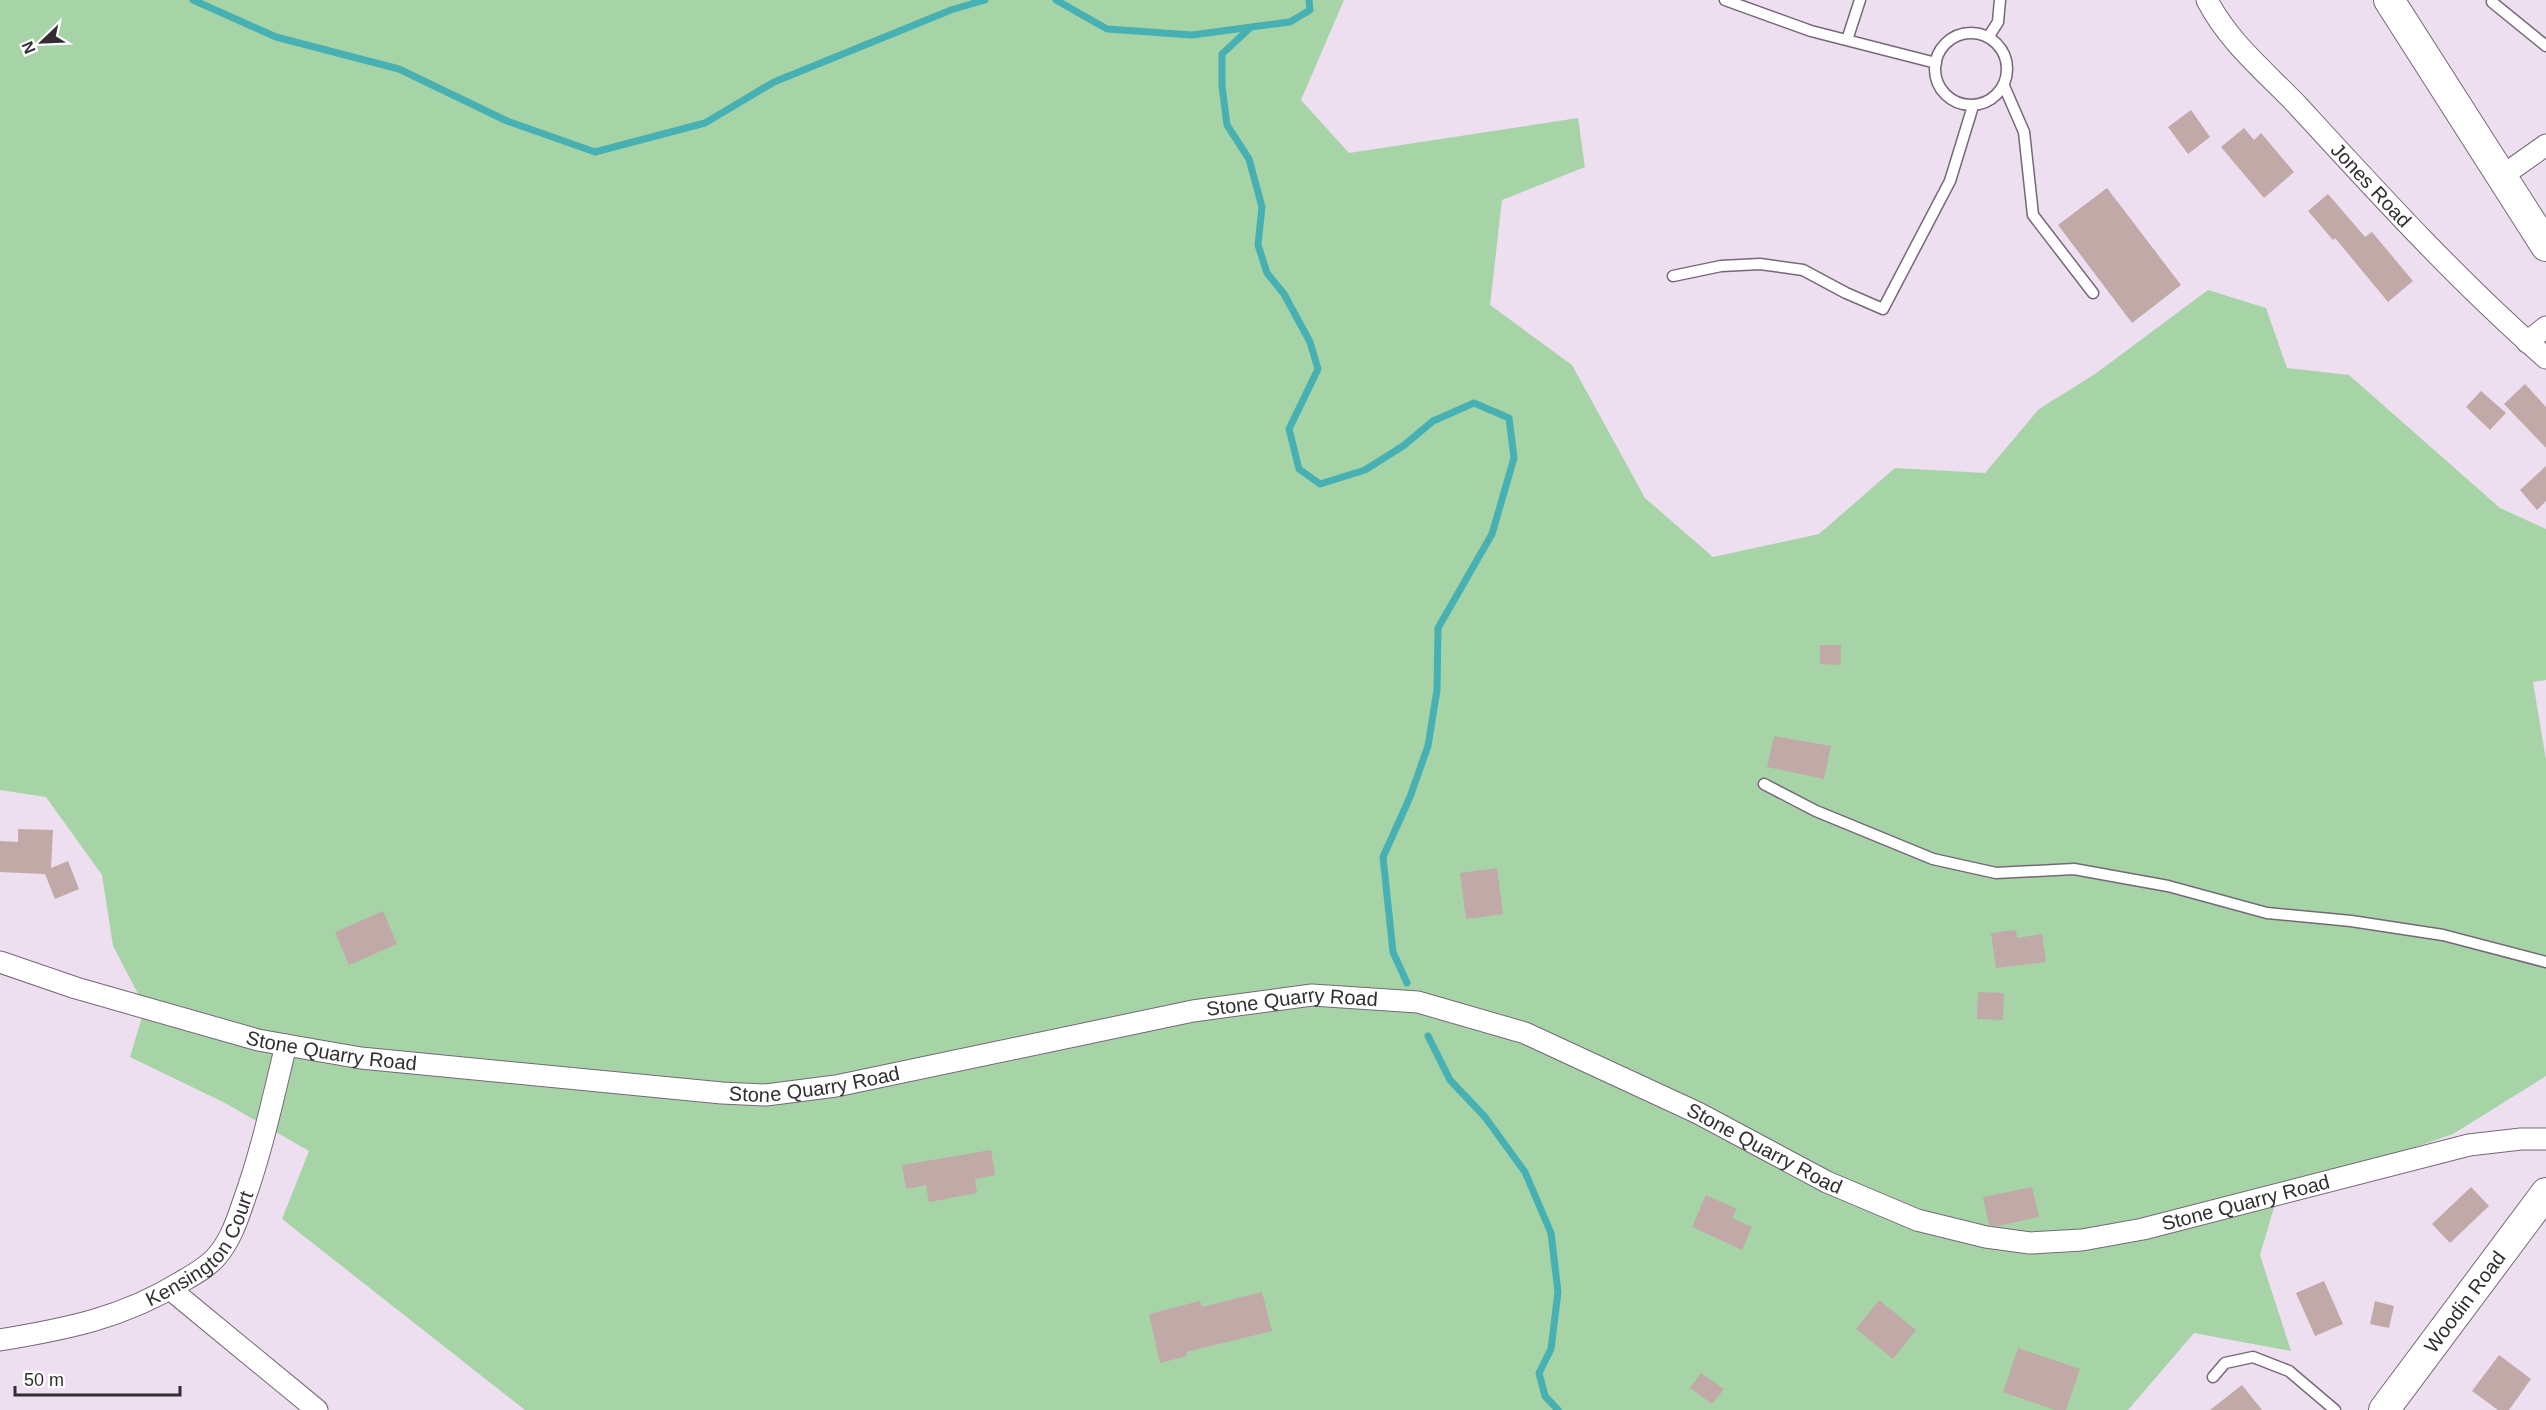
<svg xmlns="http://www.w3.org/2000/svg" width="2546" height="1410" viewBox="0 0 2546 1410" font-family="Arial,sans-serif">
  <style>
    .green { fill: #a6d4a7 }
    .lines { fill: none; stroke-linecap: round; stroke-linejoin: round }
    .stream { stroke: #47b0b2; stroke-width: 7 }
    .building { fill: #c0a9a6 }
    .lane-casing { stroke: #756877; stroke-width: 13 }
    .street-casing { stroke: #756877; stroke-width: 23 }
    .secondary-casing { stroke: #756877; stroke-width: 32 }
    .lane { stroke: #fff; stroke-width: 10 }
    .street { stroke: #fff; stroke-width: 21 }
    .secondary { stroke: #fff; stroke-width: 30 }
    .labels { text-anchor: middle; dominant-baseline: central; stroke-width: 5; stroke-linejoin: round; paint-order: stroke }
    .street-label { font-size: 20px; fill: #322d33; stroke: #fff }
  </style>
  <rect width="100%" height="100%" fill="#eddef0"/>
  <!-- green -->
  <path class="green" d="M0 0H1344L1301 100 1349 153 1578 118 1585 167 1502 200 1490 305 1572 365 1645 498 1713 557 1819 534 1895 468 1985 473 2039 409 2095 374 2208 290 2266 308 2287 368 2349 375 2500 508 2546 529V680L2533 682 2546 760V1076L2453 1134 2278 1194 2260 1255 2291 1351 2194 1333 2128 1410H525L282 1219 309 1151 225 1103 130 1057 145 1007 113 946 102 875 46 797 0 790Z"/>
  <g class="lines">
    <!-- stream -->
    <path class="stream" d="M193 0 276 37 399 69 507 121 595 152 705 123 774 82 951 10 985 0
      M1056 0 1107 29 1192 35 1252 27
      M1309 0 1310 10 1290 22 1251 27 1222 54V86L1227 125 1249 159 1262 207 1258 245 1267 273 1284 294 1310 342 1318 369 1289 429 1299 469 1320 484 1365 470 1403 446 1433 421 1474 403 1509 418 1514 458 1492 534 1438 628 1437 690 1428 746 1410 797 1383 857 1393 952 1407 983
      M1428 1036 1450 1080 1485 1117 1525 1172 1551 1233 1558 1292 1551 1349 1539 1373 1545 1396 1558 1410"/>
  </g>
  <!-- building -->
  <path class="building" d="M2191 110 2210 137 2188 154 2168 127Z
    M2244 128 2254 140 2261 133 2294 172 2264 198 2221 147Z
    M2107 188 2181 285 2132 323 2058 225Z
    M2328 194 2365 237 2372 232 2413 281 2388 302 2335 238 2333 240 2308 211Z
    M2525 384 2546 407V448L2504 404Z
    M2481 391 2506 413 2490 430 2466 407Z
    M2546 466V501L2537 510 2520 490Z
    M1820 645H1841V665L1820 664Z
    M1774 736 1831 746 1824 779 1767 767Z
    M18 829 53 830 51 868 68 861 79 889 55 899 45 874 0 872V841L18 842Z
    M1497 868 1503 914 1466 919 1460 873Z
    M383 911 397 944 349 965 335 932Z
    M2016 930 2017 938 2042 934 2046 962 1996 968 1991 933Z
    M1978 992 2004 993 2003 1020 1977 1019Z
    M991 1150 995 1175 975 1179 977 1193 929 1202 926 1185 906 1189 902 1165Z
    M2032 1187 2039 1217 1998 1226 1989 1225 1983 1197Z
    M2471 1187 2489 1206 2450 1243 2432 1224Z
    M1706 1195 1737 1209 1732 1218 1752 1227 1742 1250 1692 1227Z
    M2324 1281 2343 1324 2315 1336 2296 1293Z
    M1262 1292 1272 1331 1186 1352 1187 1356 1160 1363 1149 1314 1200 1301 1202 1307Z
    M1879 1300 1916 1330 1893 1359 1856 1329Z
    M2375 1301 2394 1306 2389 1328 2370 1324Z
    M2018 1348 2080 1369 2066 1410H2055L2003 1392Z
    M2499 1355 2531 1379 2509 1410H2498L2472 1391Z
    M1701 1373 1724 1389 1712 1404 1690 1388Z
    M2242 1385 2262 1410H2210Z"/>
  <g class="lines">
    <defs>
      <path id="lane" d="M1725 0 1811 31 1936 63
        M2492 2 2546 46
        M1935 69a36 36 0 1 1 72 0a36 36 0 1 1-72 0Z
        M1989 36 1998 22 2000 0
        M1847 40 1860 0
        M2004 86 2024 132 2033 215 2093 293
        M1673 276 1721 266 1760 264 1803 270 1846 293 1883 309 1950 181 1973 106
        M1764 784 1816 811 1933 859 1996 873 2074 869 2168 886 2267 913 2351 921 2443 935 2546 962
        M2213 1377 2225 1363 2253 1357 2289 1371 2335 1410"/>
      <g id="street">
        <path id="s1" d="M2207 0C2229 43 2267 73 2299 107 2378 193 2458 281 2546 358"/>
        <path d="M2502 176 2546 145"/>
        <path d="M2527 342 2546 327"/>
        <path id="s2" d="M0 962 76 988 258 1040 286 1045 361 1058 722 1093 766 1095 836 1086 1193 1011 1312 995 1418 1002 1525 1033 1698 1113 1827 1182 1917 1220 1986 1237 2030 1243 2082 1240 2143 1229 2469 1145 2521 1139H2546"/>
        <path d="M170 1289 317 1410"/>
        <path id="s3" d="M0 1340C66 1329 123 1318 181 1282 193 1275 208 1267 217 1256 230 1241 237 1221 243 1203 262 1151 273 1098 286 1045"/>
      </g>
      <g id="secondary">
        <path d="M2389 0 2546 246"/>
        <path id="s4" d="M2384 1410 2546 1193"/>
      </g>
    </defs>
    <!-- lane casing -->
    <use href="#lane" class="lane-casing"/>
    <!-- street casing -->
    <use href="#street" class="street-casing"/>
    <!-- secondary casing -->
    <use href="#secondary" class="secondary-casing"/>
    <!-- lane -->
    <use href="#lane" class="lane"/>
    <!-- street -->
    <use href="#street" class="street"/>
    <!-- secondary -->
    <use href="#secondary" class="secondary"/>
  </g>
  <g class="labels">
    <!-- street labels -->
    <g class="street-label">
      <text stroke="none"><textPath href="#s1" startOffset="248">Jones Road</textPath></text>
      <text stroke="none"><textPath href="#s2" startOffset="1316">Stone Quarry Road</textPath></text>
      <text stroke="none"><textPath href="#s2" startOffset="344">Stone Quarry Road</textPath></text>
      <text stroke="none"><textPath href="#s2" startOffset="830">Stone Quarry Road</textPath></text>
      <text stroke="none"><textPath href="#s2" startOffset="1820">Stone Quarry Road</textPath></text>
      <text stroke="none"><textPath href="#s2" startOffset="2324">Stone Quarry Road</textPath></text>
      <text stroke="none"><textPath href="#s3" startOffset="230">Kensington Court</textPath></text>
      <text stroke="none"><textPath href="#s4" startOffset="135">Woodin Road</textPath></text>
    </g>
  </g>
  <!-- north arrow -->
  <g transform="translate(42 42) rotate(247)" stroke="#ffffff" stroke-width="4.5" paint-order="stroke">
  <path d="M0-4.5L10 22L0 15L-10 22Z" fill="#322d33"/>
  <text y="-9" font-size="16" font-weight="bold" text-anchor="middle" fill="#322d33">N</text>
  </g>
  <!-- scale -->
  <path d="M15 1386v9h165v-9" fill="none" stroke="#322d33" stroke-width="3"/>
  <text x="24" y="1386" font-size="18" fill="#322d33" stroke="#ffffff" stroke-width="4.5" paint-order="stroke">50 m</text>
</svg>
